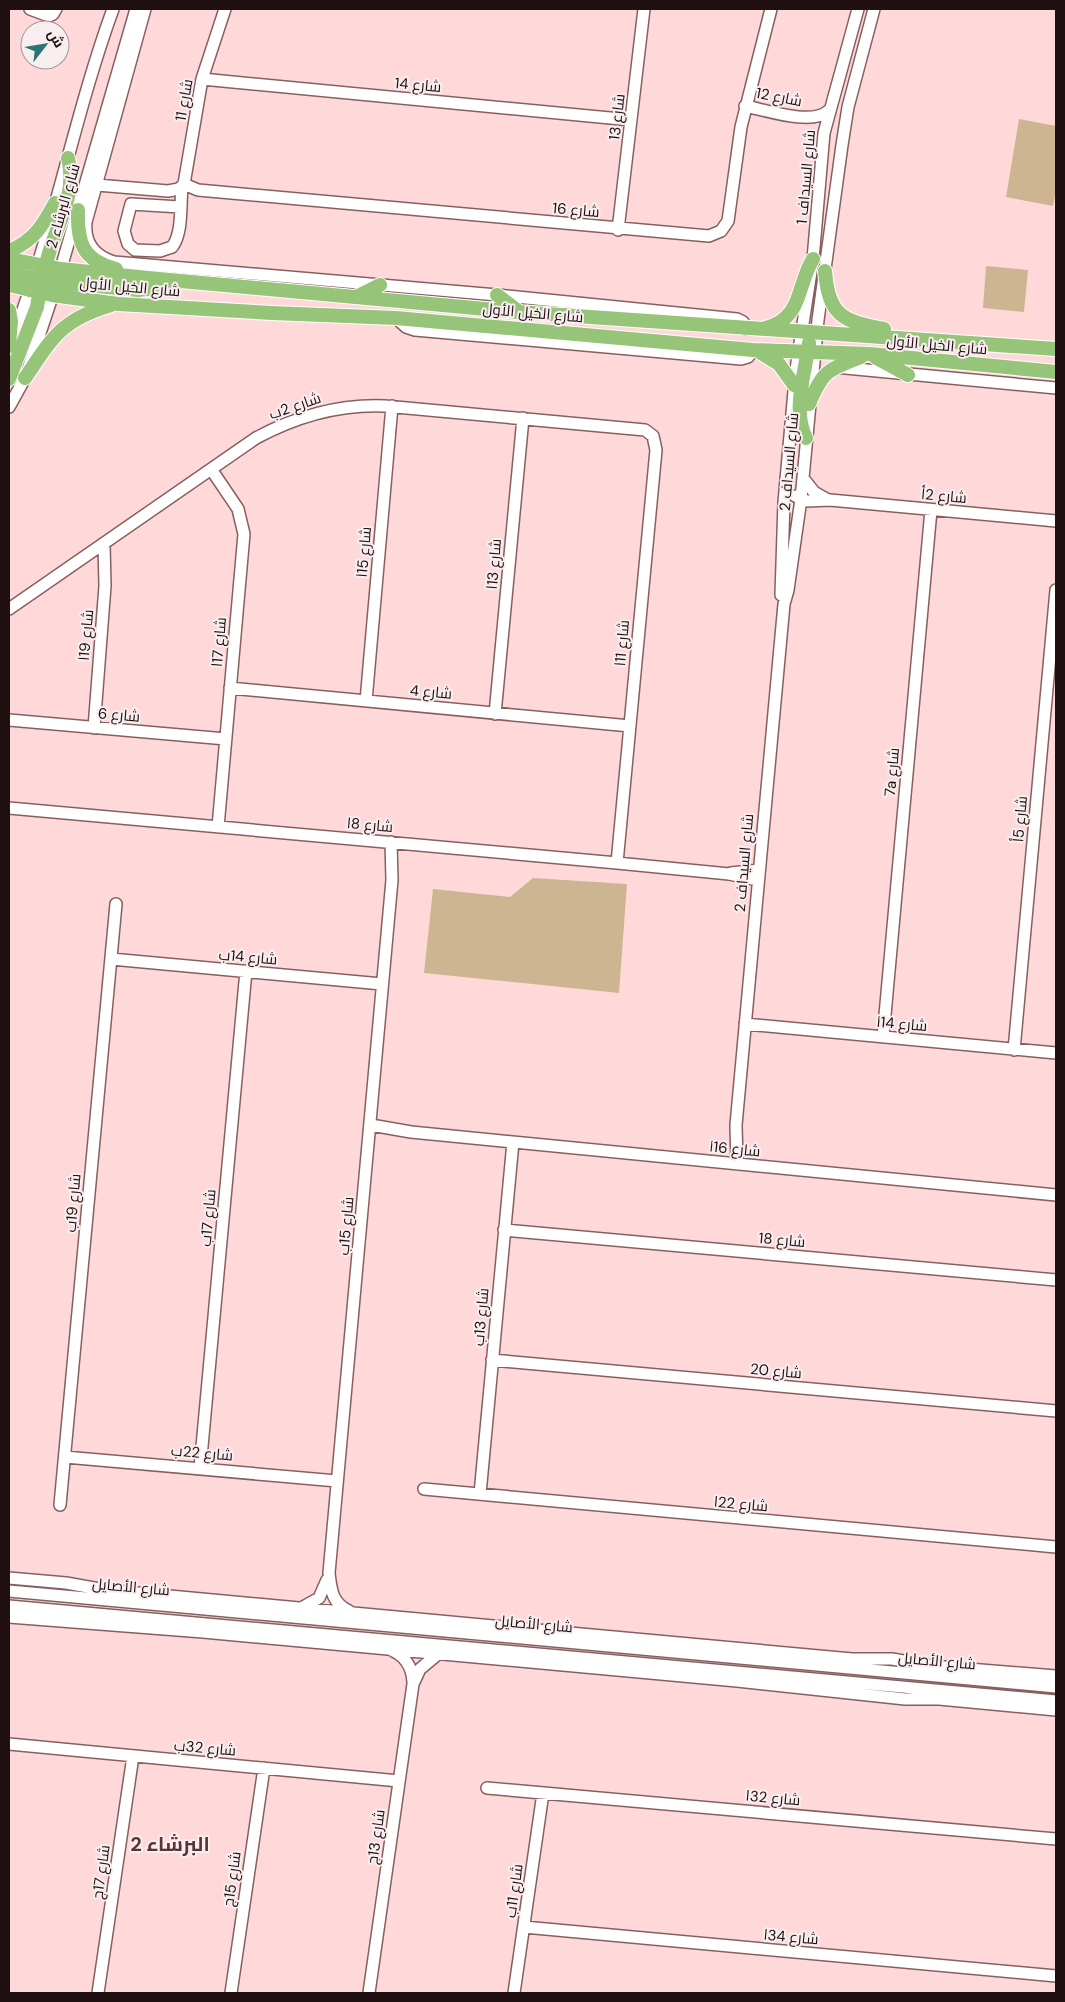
<svg xmlns="http://www.w3.org/2000/svg" width="1065" height="2002" font-family="'DM Sans',Cairo,sans-serif">
<style>
.green{fill:#ceb591}
.lines{fill:none;stroke-linecap:round;stroke-linejoin:round}
.minor-casing{stroke:#875f60;stroke-width:14}
.major-casing{stroke:#fff;stroke-width:16}
.minor{stroke:#fff;stroke-width:11}
.major{stroke:#96c479;stroke-width:14}
.labels{text-anchor:middle;stroke-width:4;stroke-linejoin:round;paint-order:stroke}
.street-label{font-size:15px;fill:#1f0f10;stroke:#f8eeef}
.district-label{font-size:20px;font-weight:bold;fill:#583436;stroke:#f8eeef}
</style>
<rect width="100%" height="100%" fill="#ffd9da"/>
<!-- green -->
<path class="green" d="M1019 119 1056 126V189L1053 206 1006 197Z
M986 266 1028 270 1024 312 983 308Z
M533 878 627 884 619 993 424 973 433 889 510 897Z"/>
<g class="lines">
<!-- minor casing -->
<g class="minor-casing">
<path id="minor" d="M30 9 49 16 53 14 56 9
M145 9 86 222C84 242 94 256 114 262L497 295 737 319 743 322 746 329
M225 9 202 79 184 184 198 190 709 236 721 231 728 221 741 127 771 9
M202 79 631 120
M745 106C766 110 812 126 828 111
M97 185 168 191 179 189 184 184
M180 207 131 204 124 231 128 244 135 250 160 251 172 247C183 233 180 205 182 188
M618 230 644 9
M396 318 406 327 415 330 741 359 748 357 753 350
M13 337C54 230 74 116 113 9
M835 367 1056 388
M9 407 25 378 57 282 136 9
M211 469 238 509 244 534 218 827
M803 478 814 492 828 500
M795 496 807 501 830 500 1056 521
M781 595 784 502 796 369 813 259 824 133 858 9
M9 609 256 438C297 416 339 404 385 406L645 430 653 436 656 450 617 863
M230 688 630 726
M366 701 392 406
M495 714 523 418
M9 720 226 739
M94 728 105 586 104 544
M9 808 617 863 729 874 758 880
M731 873 759 870
M111 959 382 984
M745 1024 1056 1053
M883 1037 931 510
M1014 1050 1056 590
M371 1125 411 1132 1056 1195
M737 1164 736 1125 784 604 788 590 801 499 818 320 842 145 848 107 874 9
M504 1230 1056 1280
M492 1360 1056 1411
M65 1457 337 1481
M200 1468 246 971
M424 1489 1056 1547
M480 1494 513 1142
M60 1505 116 904
M9 1578 66 1583 105 1590 852 1659H892L932 1666 1056 1676
M9 1591 1056 1687
M9 1606 1056 1701
M303 1607 319 1598 327 1580
M349 1611C332 1603 331 1590 329 1573L392 880 391 842
M9 1617 203 1632 737 1681 905 1699H939L1056 1710
M391 1650C406 1656 412 1667 413 1682
M9 1744 399 1781
M487 1788 1056 1839
M524 1927 1056 1976
M98 1993 133 1756
M231 1993 264 1768
M369 1993 413 1684 420 1669 438 1654
M514 1993 543 1793"/>
</g>
<!-- major casing -->
<g class="major-casing">
<path id="major" d="M78 210C77 242 82 260 116 269
M9 251C34 241 43 225 55 203
M9 259 61 269 148 278 518 312 1056 349
M825 271C829 316 842 321 884 329
M9 273 34 278 51 274
M44 275C49 234 79 200 68 158
M9 285 52 295 118 304 272 313 396 318 753 350 870 354 1056 372
M30 290 57 282 138 290 175 286
M497 295 518 311
M356 297 380 285
M9 310 11 321 9 346
M766 328C804 317 796 286 813 259
M758 351 779 364 794 385
M875 357 908 375
M25 378C53 337 61 320 111 305
M9 379 37 307 41 283
M809 404C823 370 828 370 861 357
M806 438C792 411 805 373 809 343"/>
</g>
<!-- minor -->
<use href="#minor" class="minor"/>
<!-- major -->
<use href="#major" class="major"/>
</g>
<g class="labels">
<!-- street labels -->
<g class="street-label">
<text transform="translate(418 85) rotate(5)" y="5">شارع 14</text>
<text transform="translate(779 97) rotate(11)" y="5">شارع 12</text>
<text transform="translate(184 100) rotate(-80)" y="5">شارع 11</text>
<text transform="translate(617 117) rotate(-83)" y="5">شارع 13</text>
<text transform="translate(806 177) rotate(-85)" y="5">شارع السيداف 1</text>
<text transform="translate(63 206) rotate(-74)" y="5">شارع البرشاء 2</text>
<text transform="translate(576 210) rotate(5)" y="5">شارع 16</text>
<text transform="translate(130 287) rotate(5)" y="5">شارع الخيل الأول</text>
<text transform="translate(533 313) rotate(5)" y="5">شارع الخيل الأول</text>
<text transform="translate(937 345) rotate(5)" y="5">شارع الخيل الأول</text>
<text transform="translate(295 406) rotate(-19)" y="5">شارع 2ب</text>
<text transform="translate(789 462) rotate(-85)" y="5">شارع السيداف 2</text>
<text transform="translate(944 496) rotate(5)" y="5">شارع 2أ</text>
<text transform="translate(364 552) rotate(-85)" y="5">شارع 15ا</text>
<text transform="translate(494 564) rotate(-85)" y="5">شارع 13ا</text>
<text transform="translate(86 635) rotate(-85)" y="5">شارع 19ا</text>
<text transform="translate(219 642) rotate(-85)" y="5">شارع 17ا</text>
<text transform="translate(622 643) rotate(-85)" y="5">شارع 11ا</text>
<text transform="translate(431 692) rotate(5)" y="5">شارع 4</text>
<text transform="translate(119 715) rotate(5)" y="5">شارع 6</text>
<text transform="translate(892 772) rotate(-85)" y="5">7a شارع</text>
<text transform="translate(1020 819) rotate(-85)" y="5">شارع 5أ</text>
<text transform="translate(370 825) rotate(5)" y="5">شارع 8ا</text>
<text transform="translate(744 863) rotate(-85)" y="5">شارع السيداف 2</text>
<text transform="translate(248 957) rotate(5)" y="5">شارع 14ب</text>
<text transform="translate(902 1024) rotate(5)" y="5">شارع 14ا</text>
<text transform="translate(735 1149) rotate(6)" y="5">شارع 16ا</text>
<text transform="translate(73 1203) rotate(-85)" y="5">شارع 19ب</text>
<text transform="translate(208 1218) rotate(-85)" y="5">شارع 17ب</text>
<text transform="translate(346 1226) rotate(-85)" y="5">شارع 15ب</text>
<text transform="translate(782 1240) rotate(5)" y="5">شارع 18</text>
<text transform="translate(481 1317) rotate(-85)" y="5">شارع 13ب</text>
<text transform="translate(776 1371) rotate(5)" y="5">شارع 20</text>
<text transform="translate(202 1453) rotate(5)" y="5">شارع 22ب</text>
<text transform="translate(741 1504) rotate(5)" y="5">شارع 22ا</text>
<text transform="translate(131 1587) rotate(5)" y="5">شارع الأصايل</text>
<text transform="translate(534 1624) rotate(5)" y="5">شارع الأصايل</text>
<text transform="translate(937 1661) rotate(5)" y="5">شارع الأصايل</text>
<text transform="translate(205 1748) rotate(5)" y="5">شارع 32ب</text>
<text transform="translate(773 1798) rotate(5)" y="5">شارع 32ا</text>
<text transform="translate(376 1837) rotate(-82)" y="5">شارع 13ج</text>
<text transform="translate(101 1872) rotate(-82)" y="5">شارع 17ج</text>
<text transform="translate(232 1879) rotate(-82)" y="5">شارع 15ج</text>
<text transform="translate(514 1891) rotate(-82)" y="5">شارع 11ب</text>
<text transform="translate(791 1937) rotate(5)" y="5">شارع 34ا</text>
</g>
<!-- district labels -->
<g class="district-label">
<text x="170" y="1851">البرشاء 2</text>
</g>
</g>
<!-- border -->
<rect width="1065" height="2002" fill="none" stroke="#1f0f10" stroke-width="20"/>
<!-- north arrow -->
<g transform="translate(45 45) rotate(59)"><circle r="24" fill="#f8eeef" stroke="#a19596"/>
<path d="M0-4L9 19L0 12L-9 19Z" fill="#2a7576"/>
<text y="-8" font-size="14" font-weight="bold" text-anchor="middle" fill="#1f0f10">ش</text>
</g>
</svg>
